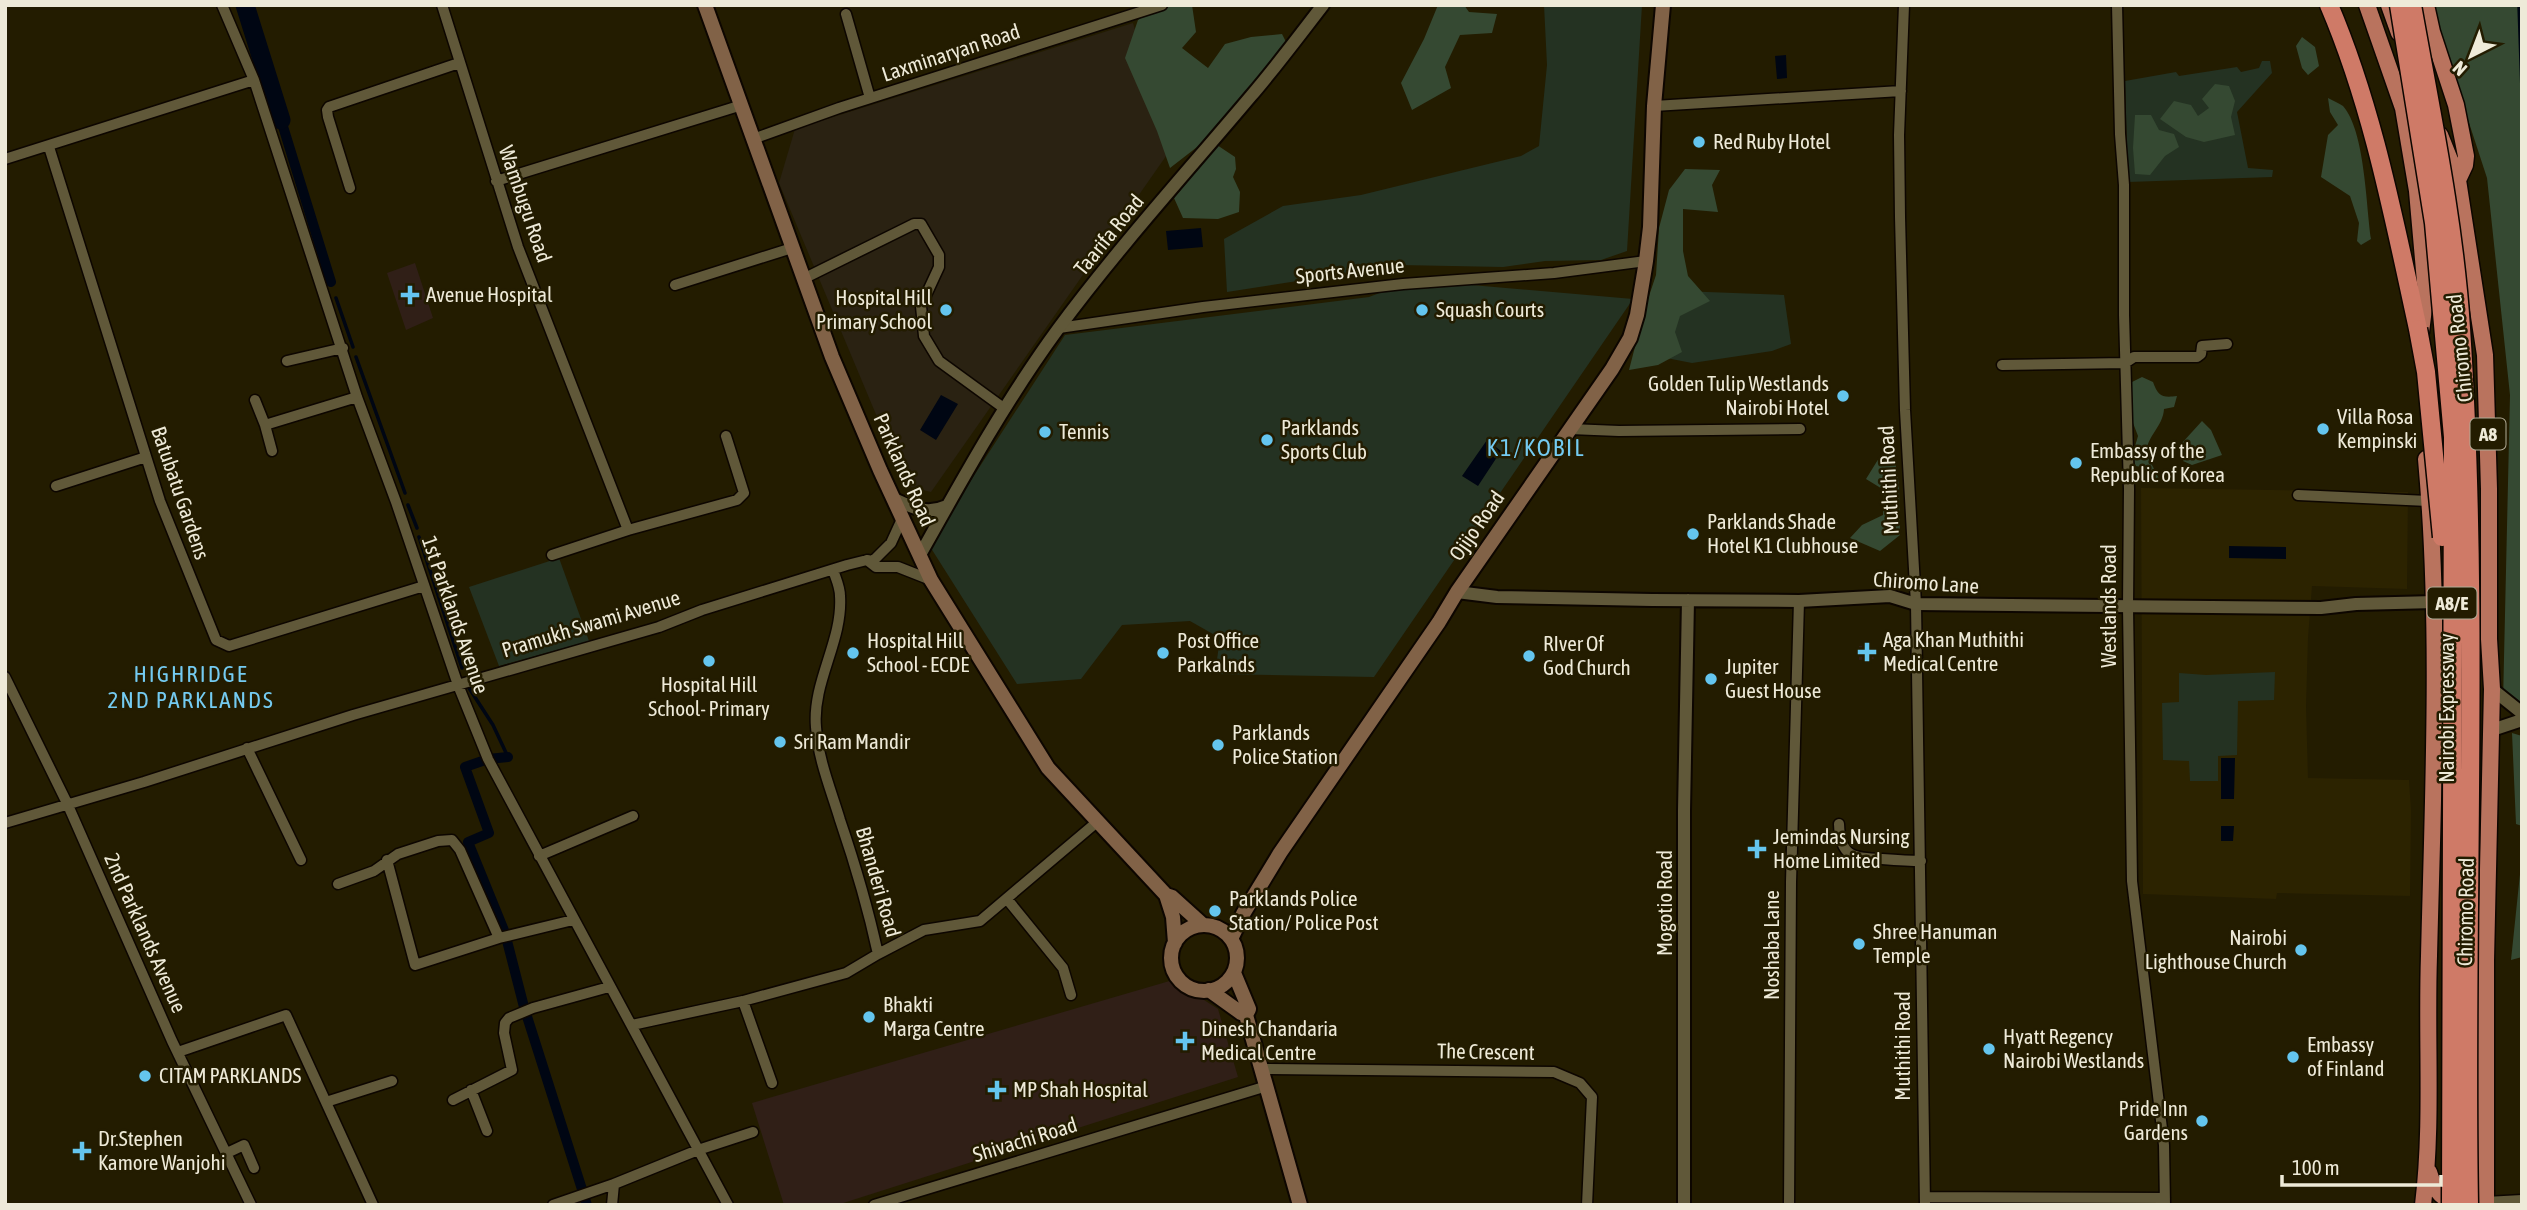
<svg xmlns="http://www.w3.org/2000/svg" width="2527" height="1210" font-family="'Asap Condensed',sans-serif">
<style>
.built{fill:#2c2300}
.education{fill:#2a2212}
.medical{fill:#301f17}
.green{fill:#243222}
.forest{fill:#354932}
.water{fill:#000613}
.lines{fill:none;stroke-linecap:round;stroke-linejoin:round}
.stream{stroke:#000613;stroke-width:3.5}
.canal{stroke:#000613;stroke-width:10}
.river{stroke:#000613;stroke-width:19}
.minor-casing{stroke:#0d0600;stroke-width:13}
.tertiary-casing{stroke:#0d0600;stroke-width:16}
.secondary-casing{stroke:#0d0600;stroke-width:18}
.trunk-casing{stroke:#0d0600;stroke-width:19}
.motorway-casing{stroke:#0d0600;stroke-width:21}
.minor{stroke:#605839;stroke-width:10}
.tertiary{stroke:#605839;stroke-width:12}
.secondary{stroke:#816247;stroke-width:14}
.trunk{stroke:#b9735e;stroke-width:16}
.motorway{stroke:#cf7a67;stroke-width:18}
.motorway-bridge-casing{stroke:#0d0600;stroke-width:21;stroke-linecap:butt}
.motorway-bridge{stroke:#cf7a67;stroke-width:18}
.poi-dot{fill:#64c5ee;stroke:#231c00;stroke-width:2.5}
.labels{text-anchor:middle;stroke-width:5;stroke-linejoin:round;paint-order:stroke}
.shield{fill:#231c00;stroke:#b1ac97;stroke-width:2}
.shield-label{font-size:19px;font-weight:bold;fill:#eeead8}
.street-label{font-size:21px;fill:#eeead8;stroke:#231c00}
.poi-label{font-size:21px;fill:#eeead8;stroke:#231c00;text-anchor:start}
.neighbourhood-label{font-size:23px;letter-spacing:2px;fill:#74cbf1;stroke:#231c00}
.quarter-label{font-size:24px;letter-spacing:2px;fill:#74cbf1;stroke:#231c00}
</style>
<rect width="100%" height="100%" fill="#231c00"/>
<!-- built -->
<path class="built" d="M2141 488 2408 492 2407 589 2312 586 2308 638 2306 706 2308 778 2409 780 2411 810 2410 896 2277 893 2276 899 2143 894Z"/>
<!-- education -->
<path class="education" d="M1133 23 1171 149 931 492 906 486 779 183 795 129Z"/>
<!-- medical -->
<path class="medical" d="M415 263 433 318 406 330 387 273Z
M1870 645 1874 659 1859 660V646Z
M1173 980 1218 1009 1238 1077 837 1205H784L752 1103Z"/>
<!-- green -->
<path class="green" d="M1544 5H1642L1627 251 1601 260 1545 261 1503 267 1400 265 1227 292 1224 239 1283 206 1361 195 1521 156 1539 146 1547 65Z
M2262 61H2270L2272 73 2237 112 2248 168 2273 170 2272 177 2128 182 2125 81 2176 72 2179 76 2237 67 2241 72 2259 68Z
M1414 280 1633 299 1374 677 1215 674 1220 638 1190 621 1122 625 1081 679 1017 684 929 545 1065 335 1369 297Z
M1654 290 1784 295 1791 344 1772 351 1692 363 1641 353Z
M559 558 589 641 499 666 469 587Z
M2275 672 2274 700 2238 701 2237 755 2218 756V781H2190L2189 761 2163 760 2162 703 2179 702V673L2206 675Z"/>
<!-- forest -->
<path class="forest" d="M1159 5H1192L1196 32 1182 48 1208 68 1225 44 1251 37 1282 34 1293 56 1262 87 1241 113 1170 168 1157 131 1125 58 1138 20Z
M1438 5H1464L1469 12 1497 14 1492 33 1460 35 1445 67 1451 88 1412 110 1401 83 1424 39Z
M2433 5H2522V709L2503 702 2510 395 2487 178 2441 37Z
M2302 37 2315 47 2319 66 2308 75 2302 68 2296 46Z
M2215 84 2229 86 2235 101 2231 117 2235 135 2204 142 2186 137 2160 119 2174 101 2191 105 2198 116 2209 108 2202 99Z
M2328 98C2333 101 2339 103 2343 106 2365 131 2366 205 2371 239L2361 245 2357 241 2359 223 2350 196 2321 177 2328 135 2338 125 2330 112Z
M2135 115H2151L2159 130 2174 134 2179 147 2165 156 2150 175 2135 174 2133 148Z
M1217 145 1235 157 1236 169 1233 177 1240 192 1239 212 1218 219 1183 218 1174 198Z
M1685 169 1720 170 1712 185 1718 212 1683 209V251L1688 276 1710 301 1680 316 1675 332 1682 352 1658 365 1629 370 1645 308 1656 275 1659 228 1669 190Z
M2142 377 2153 382C2158 396 2162 398 2177 396L2174 407 2164 409C2163 427 2146 437 2147 452 2148 460 2156 471 2159 479L2151 481 2144 467 2135 466 2133 453 2138 436 2133 423V402L2130 383Z
M2202 421 2211 430 2222 455 2192 465 2183 461 2182 443Z
M1894 455 1899 484 1900 535 1880 551 1850 538 1862 525 1883 515 1884 490 1866 479 1879 458Z
M2512 733 2522 736V826L2516 824Z
M2522 855V957L2511 960Z"/>
<!-- water -->
<path class="water" d="M1786 55 1787 78 1777 79 1775 56Z
M1201 228 1203 247 1168 250 1166 231Z
M941 395 958 404 936 440 920 430Z
M1487 440 1501 451 1478 486 1462 476Z
M2229 546 2286 547V559L2229 558Z
M2221 758H2235L2234 799H2221Z
M2221 826H2234L2233 841H2221Z"/>
<g class="lines">
<!-- stream -->
<path class="stream" d="M2519 5 2522 91
M336 298 353 347
M356 357 405 493
M408 505 417 528
M419 537 462 668
M469 688 493 725 508 757"/>
<!-- canal -->
<path class="canal" d="M281 120 331 282
M508 757 488 759 465 767 489 833 468 842 505 933 524 1007 587 1205"/>
<!-- river -->
<path class="river" d="M245 5 281 120"/>
<!-- minor casing -->
<g class="minor-casing">
<path id="minor" d="M222 5 254 80 357 397 396 502 458 685 488 759 728 1205
M442 5 518 247 628 530
M1904 5 1899 135 1900 217 1905 410 1916 604 1925 1205
M2117 5 2120 134 2124 185V315L2129 489 2128 607 2132 881 2164 1145 2165 1205
M846 14 870 98
M1654 106 1901 91
M753 139 839 108 1162 5
M49 147 160 501 216 640 229 646 424 586
M5 159 254 80
M496 181 742 105
M350 188 328 117 327 110 329 107 459 63
M803 279 914 224H921L939 255V267L921 306 924 336 939 361 1005 409
M675 285 792 248
M1059 328 1203 307 1403 284 1554 273 1646 261
M287 361 343 348
M2002 365 2125 363 2134 357H2197L2201 354 2202 346 2227 344
M255 400 265 425 357 397
M265 425 272 451
M1570 429 1619 431 1800 429
M56 486 146 457
M2298 495 2428 501
M552 555 628 530 737 500 744 493 726 436
M867 560 876 567H898L931 580
M5 677 67 803 172 1041 251 1205
M247 748 301 860
M5 823 144 782 353 715 659 627 702 610 847 565 867 560 873 561 891 543 902 519
M1839 824C1840 857 1853 858 1882 859 1895 860 1908 861 1921 861
M539 856 633 816
M387 860 415 965 499 938 573 920
M338 884 374 871 398 854 438 841 452 840 460 850 499 938
M1007 899 1063 968 1071 995
M878 954 924 930 980 921 1097 822
M743 1001 772 1083
M632 1025 743 1001 846 973 878 954C868 908 855 864 840 820 831 790 818 759 816 727 812 682 843 641 840 596 840 587 836 579 833 570
M178 1052 286 1015 373 1205
M1262 1069 1554 1072 1580 1083 1592 1097 1587 1205
M471 1090 487 1131
M453 1100 512 1070 504 1033 505 1023 509 1018 533 1008 609 987
M326 1102 392 1081
M227 1153 244 1145 254 1168
M1925 1197 2165 1198
M2486 1202 2522 1200
M553 1205 614 1184
M612 1205 614 1184 698 1150 753 1132
M874 1205 1267 1086
M1789 1205 1791 882 1799 601"/>
</g>
<!-- tertiary casing -->
<g class="tertiary-casing">
<path id="tertiary" d="M894 499C913 508 927 515 947 506
M920 555C963 478 1006 400 1058 329 1118 248 1186 173 1251 96 1276 67 1299 36 1323 5
M1457 592 1497 597 1652 600 1799 601 1890 596 1916 604 2321 608 2356 604 2435 602
M2492 689 2522 713
M2492 730 2522 720
M1684 1205V811L1688 600"/>
</g>
<!-- secondary casing -->
<g class="secondary-casing">
<path id="secondary" d="M705 5 832 357 880 470 931 580 1048 768 1166 895 1172 897 1203 925
M1166 895 1173 917 1175 943
M1171 958a33 33 0 1 1 66 0a33 33 0 1 1-66 0Z
M1231 939 1243 914 1280 853 1439 622 1457 592 1612 369 1630 338 1637 315 1646 261 1650 227 1654 106 1663 5
M1234 973 1249 1009 1246 1015 1300 1205
M1209 990 1241 1013 1246 1015"/>
</g>
<!-- trunk casing -->
<g class="trunk-casing">
<path id="trunk" d="M2367 5 2403 108 2417 191 2426 293 2421 332
M2389 5 2399 33
M2426 5 2432 32 2456 105 2466 156 2465 165 2458 180
M2440 135 2458 180 2485 355 2489 489V639L2492 689 2486 960V1205
M2429 1172C2434 1189 2442 1205 2463 1199
M2423 1205C2433 1123 2426 1039 2429 956 2433 791 2441 624 2426 459"/>
</g>
<!-- motorway casing -->
<g class="motorway-casing">
<path id="motorway" d="M2329 5C2373 108 2394 220 2418 329"/>
</g>
<!-- minor -->
<use href="#minor" class="minor"/>
<!-- tertiary -->
<use href="#tertiary" class="tertiary"/>
<!-- secondary -->
<use href="#secondary" class="secondary"/>
<!-- trunk -->
<use href="#trunk" class="trunk"/>
<!-- motorway -->
<use href="#motorway" class="motorway"/>
<!-- motorway-bridge casing -->
<g class="motorway-bridge-casing">
<path id="motorway-bridge" d="M2399 5 2434 223 2453 437 2451 1205
M2412 5C2431 112 2454 220 2461 328 2480 620 2464 913 2469 1205
M2418 329 2426 372 2442 537"/>
</g>
<!-- motorway-bridge -->
<use href="#motorway-bridge" class="motorway-bridge"/>
</g>
<!-- markers -->
<g class="poi-dot">
<circle cx="1699" cy="142" r="7"/>
<path d="M406.5 284.5h7v7h7v7h-7v7h-7v-7h-7v-7h7z"/>
<circle cx="946" cy="310" r="7"/>
<circle cx="1422" cy="310" r="7"/>
<circle cx="1843" cy="396" r="7"/>
<circle cx="2323" cy="429" r="7"/>
<circle cx="1045" cy="432" r="7"/>
<circle cx="1267" cy="440" r="7"/>
<circle cx="2076" cy="463" r="7"/>
<circle cx="1693" cy="534" r="7"/>
<path d="M1863.5 641.5h7v7h7v7h-7v7h-7v-7h-7v-7h7z"/>
<circle cx="853" cy="653" r="7"/>
<circle cx="1163" cy="653" r="7"/>
<circle cx="1529" cy="656" r="7"/>
<circle cx="709" cy="661" r="7"/>
<circle cx="1711" cy="679" r="7"/>
<circle cx="780" cy="742" r="7"/>
<circle cx="1218" cy="745" r="7"/>
<path d="M1753.5 838.5h7v7h7v7h-7v7h-7v-7h-7v-7h7z"/>
<circle cx="1215" cy="911" r="7"/>
<circle cx="1859" cy="944" r="7"/>
<circle cx="2301" cy="950" r="7"/>
<circle cx="869" cy="1017" r="7"/>
<path d="M1181.5 1030.5h7v7h7v7h-7v7h-7v-7h-7v-7h7z"/>
<circle cx="1989" cy="1049" r="7"/>
<circle cx="2293" cy="1057" r="7"/>
<circle cx="145" cy="1076" r="7"/>
<path d="M993.5 1079.5h7v7h7v7h-7v7h-7v-7h-7v-7h7z"/>
<circle cx="2202" cy="1121" r="7"/>
<path d="M78.5 1140.5h7v7h7v7h-7v7h-7v-7h-7v-7h7z"/>
</g>
<g class="labels">
<!-- shield labels -->
<g class="shield">
<rect x="2470.5" y="418.5" width="35" height="31" rx="5"/>
<rect x="2427.5" y="587.5" width="49" height="31" rx="5"/>
</g>
<g class="shield-label">
<text x="2488" y="441">A8</text>
<text x="2452" y="610">A8/E</text>
</g>
<!-- street labels -->
<g class="street-label">
<text transform="translate(951 53) rotate(-18)" y="7">Laxminaryan Road</text>
<text transform="translate(525 204) rotate(71)" y="7">Wambugu Road</text>
<text transform="translate(1109 235) rotate(-51)" y="7">Taarifa Road</text>
<text transform="translate(1350 271) rotate(-6)" y="7">Sports Avenue</text>
<text transform="translate(2460 348) rotate(-96)" y="7">Chiromo Road</text>
<text transform="translate(904 470) rotate(66)" y="7">Parklands Road</text>
<text transform="translate(1889 480) rotate(-93)" y="7">Muthithi Road</text>
<text transform="translate(180 493) rotate(71)" y="7">Batubatu Gardens</text>
<text transform="translate(1477 526) rotate(-55)" y="7">Ojijo Road</text>
<text transform="translate(1926 583) rotate(4)" y="7">Chiromo Lane</text>
<text transform="translate(2109 606) rotate(-90)" y="7">Westlands Road</text>
<text transform="translate(455 615) rotate(71)" y="7">1st Parklands Avenue</text>
<text transform="translate(591 624) rotate(-17)" y="7">Pramukh Swami Avenue</text>
<text transform="translate(2447 708) rotate(-90)" y="7">Nairobi Expressway</text>
<text transform="translate(878 882) rotate(74)" y="7">Bhanderi Road</text>
<text transform="translate(1665 903) rotate(-90)" y="7">Mogotio Road</text>
<text transform="translate(2466 912) rotate(-89)" y="7">Chiromo Road</text>
<text transform="translate(145 933) rotate(66)" y="7">2nd Parklands Avenue</text>
<text transform="translate(1772 945) rotate(-90)" y="7">Noshaba Lane</text>
<text transform="translate(1903 1046) rotate(-90)" y="7">Muthithi Road</text>
<text transform="translate(1486 1052) rotate(1)" y="7">The Crescent</text>
<text transform="translate(1025 1140) rotate(-17)" y="7">Shivachi Road</text>
</g>
<!-- poi labels -->
<g class="poi-label">
<text x="1713" y="149">Red Ruby Hotel</text>
<text x="426" y="302">Avenue Hospital</text>
<text x="932" y="305" text-anchor="end">Hospital Hill<tspan x="932" dy="24">Primary School</tspan></text>
<text x="1436" y="317">Squash Courts</text>
<text x="1829" y="391" text-anchor="end">Golden Tulip Westlands<tspan x="1829" dy="24">Nairobi Hotel</tspan></text>
<text x="2337" y="424">Villa Rosa<tspan x="2337" dy="24">Kempinski</tspan></text>
<text x="1281" y="435">Parklands<tspan x="1281" dy="24">Sports Club</tspan></text>
<text x="1059" y="439">Tennis</text>
<text x="2090" y="458">Embassy of the<tspan x="2090" dy="24">Republic of Korea</tspan></text>
<text x="1707" y="529">Parklands Shade<tspan x="1707" dy="24">Hotel K1 Clubhouse</tspan></text>
<text x="1883" y="647">Aga Khan Muthithi<tspan x="1883" dy="24">Medical Centre</tspan></text>
<text x="867" y="648">Hospital Hill<tspan x="867" dy="24">School - ECDE</tspan></text>
<text x="1177" y="648">Post Office<tspan x="1177" dy="24">Parkalnds</tspan></text>
<text x="1543" y="651">RIver Of<tspan x="1543" dy="24">God Church</tspan></text>
<text x="1725" y="674">Jupiter<tspan x="1725" dy="24">Guest House</tspan></text>
<text x="709" y="692" text-anchor="middle">Hospital Hill<tspan x="709" dy="24">School- Primary</tspan></text>
<text x="1232" y="740">Parklands<tspan x="1232" dy="24">Police Station</tspan></text>
<text x="794" y="749">Sri Ram Mandir</text>
<text x="1773" y="844">Jemindas Nursing<tspan x="1773" dy="24">Home Limited</tspan></text>
<text x="1229" y="906">Parklands Police<tspan x="1229" dy="24">Station/ Police Post</tspan></text>
<text x="1873" y="939">Shree Hanuman<tspan x="1873" dy="24">Temple</tspan></text>
<text x="2287" y="945" text-anchor="end">Nairobi<tspan x="2287" dy="24">Lighthouse Church</tspan></text>
<text x="883" y="1012">Bhakti<tspan x="883" dy="24">Marga Centre</tspan></text>
<text x="1201" y="1036">Dinesh Chandaria<tspan x="1201" dy="24">Medical Centre</tspan></text>
<text x="2003" y="1044">Hyatt Regency<tspan x="2003" dy="24">Nairobi Westlands</tspan></text>
<text x="2307" y="1052">Embassy<tspan x="2307" dy="24">of Finland</tspan></text>
<text x="159" y="1083">CITAM PARKLANDS</text>
<text x="1013" y="1097">MP Shah Hospital</text>
<text x="2188" y="1116" text-anchor="end">Pride Inn<tspan x="2188" dy="24">Gardens</tspan></text>
<text x="98" y="1146">Dr.Stephen<tspan x="98" dy="24">Kamore Wanjohi</tspan></text>
</g>
<!-- neighbourhood labels -->
<g class="neighbourhood-label">
<text x="191" y="682">HIGHRIDGE<tspan x="191" dy="26">2ND PARKLANDS</tspan></text>
</g>
<!-- quarter labels -->
<g class="quarter-label">
<text x="1536" y="456">K1/KOBIL</text>
</g>
</g>
<!-- border -->
<rect width="2527" height="1210" fill="none" stroke="#eeead8" stroke-width="14"/>
<!-- north arrow -->
<g transform="translate(2471 56) rotate(222)" stroke="#231c00" stroke-width="5" paint-order="stroke">
<path d="M0-5L12 26L0 18L-12 26Z" fill="#eeead8"/>
<text y="-10" font-size="19" font-weight="bold" text-anchor="middle" fill="#eeead8">N</text>
</g>
<!-- scale -->
<path d="M2282 1175v10h159v-10" fill="none" stroke="#eeead8" stroke-width="3.5"/>
<text x="2292" y="1175" font-size="21" fill="#eeead8" stroke="#231c00" stroke-width="5" paint-order="stroke">100 m</text>
</svg>
